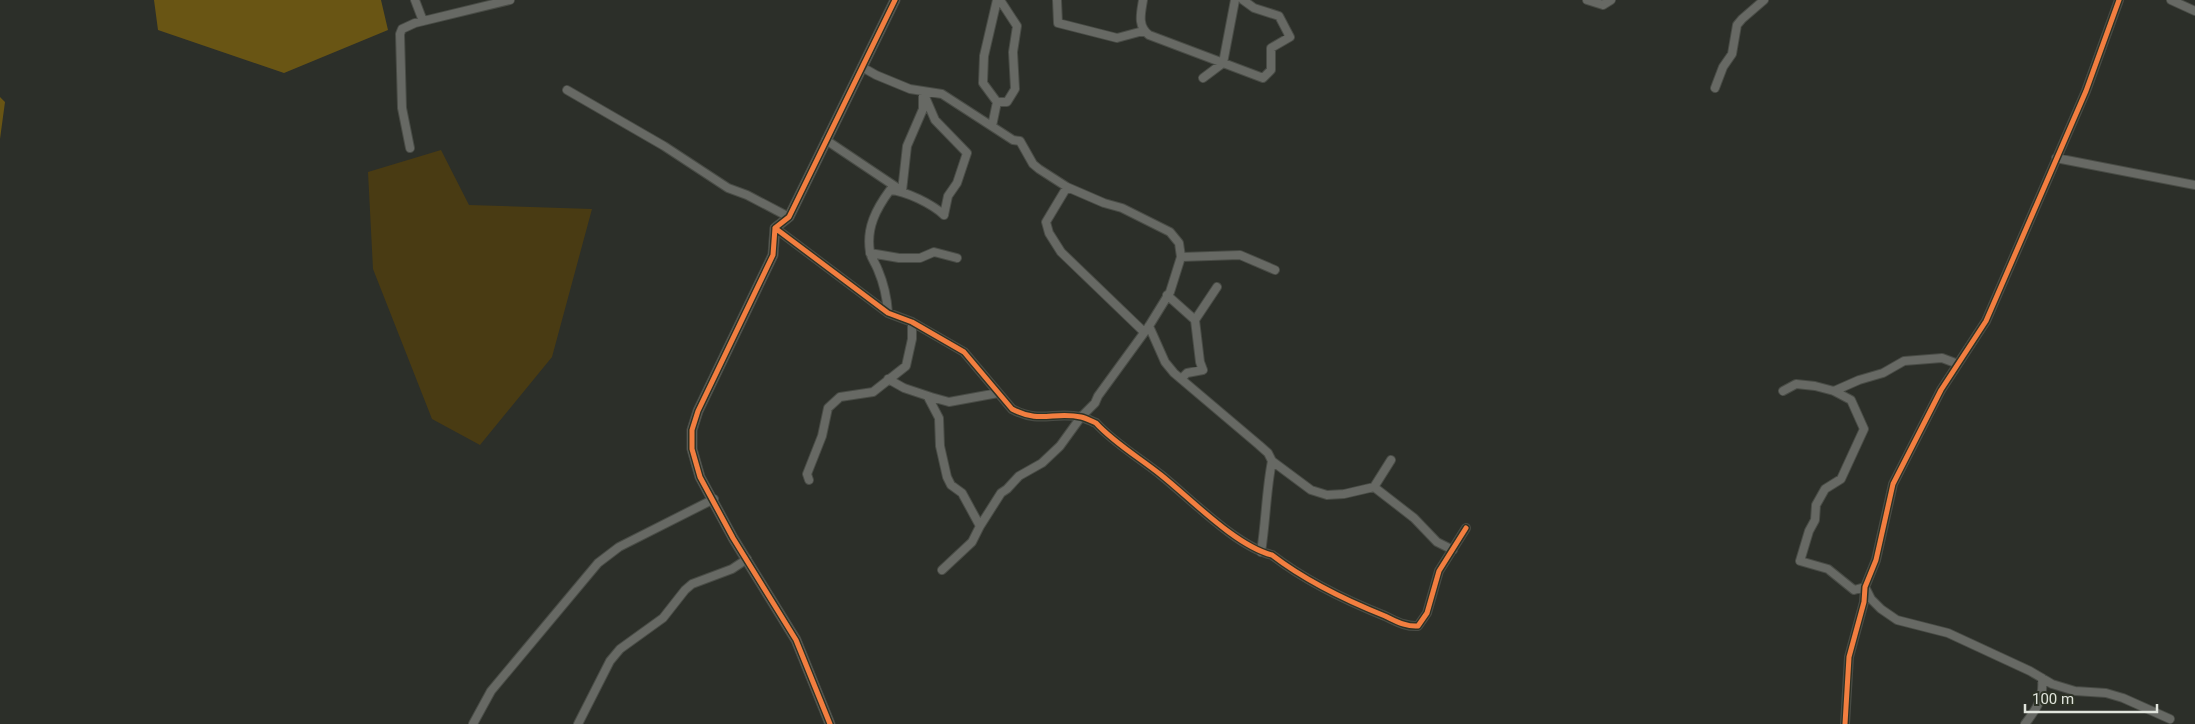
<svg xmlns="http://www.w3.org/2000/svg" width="2195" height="724" font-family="Roboto,sans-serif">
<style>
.green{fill:#493b13}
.forest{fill:#695514}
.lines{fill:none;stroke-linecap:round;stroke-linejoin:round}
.minor-casing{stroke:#494c46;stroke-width:10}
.tertiary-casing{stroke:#494c46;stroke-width:11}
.minor{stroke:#676964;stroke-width:8}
.tertiary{stroke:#676964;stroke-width:9}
.cycleway-casing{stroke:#2d3226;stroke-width:8}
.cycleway{stroke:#f27e40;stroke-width:5}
</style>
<rect width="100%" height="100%" fill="#2c2f29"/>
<!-- green -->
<path class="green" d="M441 150 469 205 592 209 552 357 480 445 432 419 373 269 368 172Z"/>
<!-- forest -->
<path class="forest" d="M154 0H381L388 30 284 73 158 30Z
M0 97 5 102 0 139Z"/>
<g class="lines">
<!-- minor casing -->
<g class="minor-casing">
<path id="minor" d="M415 0 423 21
M1057 0 1058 23 1117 38 1143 31
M1143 0C1141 13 1137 26 1149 35L1263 78 1271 70V48L1290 37 1279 16 1254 8 1243 0
M1587 0 1603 5 1611 0
M2171 0 2195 11
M862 67 876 75 910 89 942 94 1013 140 1020 141 1033 164 1039 169 1067 187 1104 203 1122 208 1170 232 1179 243 1181 257 1170 292 1149 326 1098 396 1095 403 1081 417 1060 446 1042 463 1019 476 1007 489 1001 493 980 526
M1203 78 1223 63 1235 0
M1715 88 1723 67 1732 54 1737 25 1742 19 1764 0
M567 90 664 146 728 188 747 195 789 217
M997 102H1007L1015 89 1013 52 1017 26 1000 0
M992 126 997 102 983 83 984 56 997 0
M826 140 902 191 907 146 923 109V92L935 120 967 153 957 183 948 196 944 215
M410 148 402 108 400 34 402 29 415 23 510 0
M2056 158 2195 185
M1067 187 1046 222 1049 233 1061 252 1143 331
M775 228 888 313 912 322 964 352 1012 409C1040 424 1054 411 1081 417 1086 418 1091 421 1096 423 1114 443 1140 458 1161 475 1191 499 1236 546 1272 555 1307 582 1345 600 1385 616 1396 621 1406 627 1418 626L1427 613 1439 571 1466 528
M870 253 899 258H920L934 252 957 258
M1181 257 1240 255 1275 270
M1167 295 1195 320 1200 362 1203 370 1187 373 1181 379
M888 313C887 298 884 284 878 270 876 264 871 258 870 252 866 228 876 209 890 190 906 191 932 204 944 215
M1195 320 1217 287
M1149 326 1165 362 1174 373 1259 445 1268 453 1272 461 1311 490 1327 495 1344 494 1374 487 1391 460
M888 379 904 388 931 397
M1783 391 1796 384 1815 386 1834 391 1851 400 1864 429 1841 479 1825 489 1816 505 1815 520 1809 531 1800 561 1828 569 1854 590 1865 587 1871 599 1881 609 1897 620 1948 633 2030 671 2052 684 2075 691 2106 693 2123 698 2170 719
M1834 391 1859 380 1883 373 1904 361 1942 358 1958 364
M809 480 807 474 822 436 828 408 840 397 873 392 906 366 912 339V322
M1374 487 1414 518 1437 542 1453 550
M1261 552C1266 521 1266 491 1272 461
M942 570 972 542 980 526 962 493 951 485 947 477 940 446 939 418 929 399 931 397 949 402 998 393
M473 724 491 691 598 563 619 547 714 499
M578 724 610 661 620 649 663 618 685 590 692 584 732 569 747 559
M1845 724 1849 657 1864 602 1865 587 1876 560 1893 484 1941 390 1986 321 2086 91 2119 0
M2025 724C2037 708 2044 699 2042 678"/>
</g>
<!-- tertiary casing -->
<g class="tertiary-casing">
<path id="tertiary" d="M830 724 796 640 733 538 700 477 692 449V430L698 411 773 255 775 228 789 217 895 0"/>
</g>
<!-- minor -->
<use href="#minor" class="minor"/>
<!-- tertiary -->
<use href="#tertiary" class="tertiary"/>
<!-- cycleway casing -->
<g class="cycleway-casing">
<path id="cycleway" d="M775 228 888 313 912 322 964 352 1012 409C1040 424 1054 411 1081 417 1086 418 1091 421 1096 423 1114 443 1140 458 1161 475 1191 499 1236 546 1272 555 1307 582 1345 600 1385 616 1396 621 1406 627 1418 626L1427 613 1439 571 1466 528
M830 724 796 640 733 538 700 477 692 449V430L698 411 773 255 775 228 789 217 895 0
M1845 724 1849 657 1864 602 1865 587 1876 560 1893 484 1941 390 1986 321 2086 91 2119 0"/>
</g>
<!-- cycleway -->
<use href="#cycleway" class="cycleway"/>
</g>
<!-- scale -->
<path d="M2025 704v8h132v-8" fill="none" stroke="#e0e4dc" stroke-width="2.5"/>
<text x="2032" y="704" font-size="15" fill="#e0e4dc" stroke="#2d3226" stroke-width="4" paint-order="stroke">100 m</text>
</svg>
